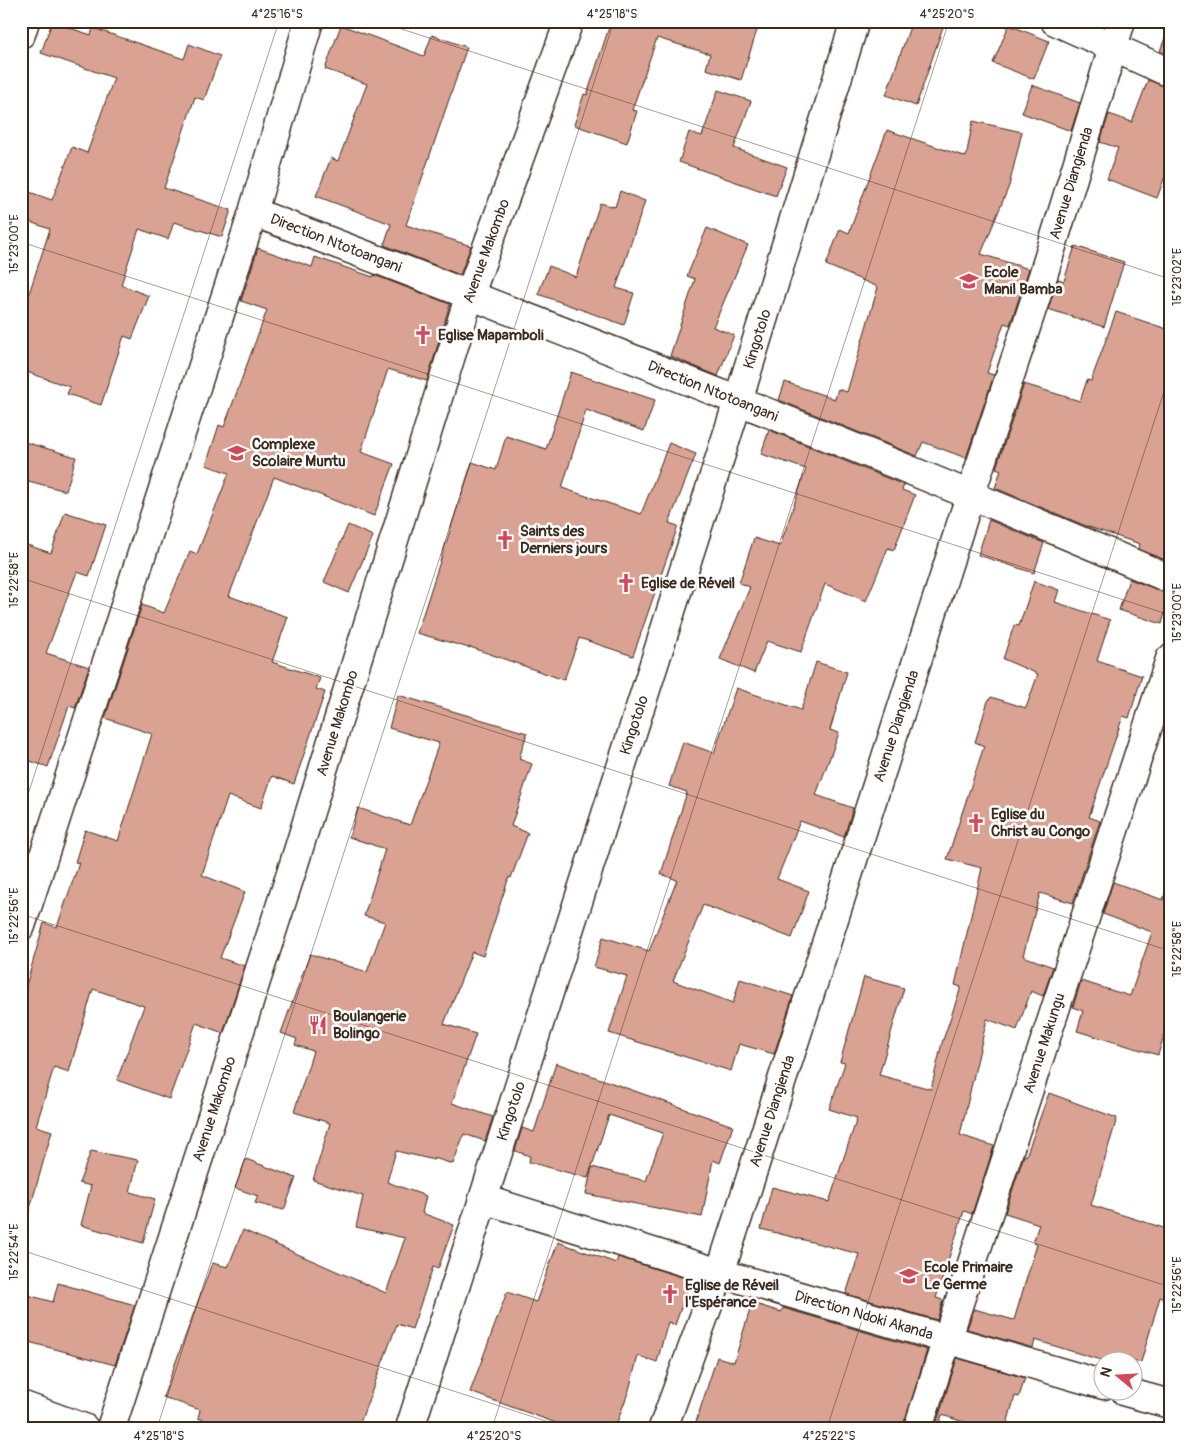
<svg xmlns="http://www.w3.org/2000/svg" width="1191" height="1449" font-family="Pangolin,sans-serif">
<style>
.building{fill:#daa292;stroke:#3b2a1e}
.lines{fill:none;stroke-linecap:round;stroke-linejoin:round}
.street-casing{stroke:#3b2a1e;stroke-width:31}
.secondary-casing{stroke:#3b2a1e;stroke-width:31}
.street{stroke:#fff;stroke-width:28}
.secondary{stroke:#fff;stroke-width:28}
.ticks{fill:none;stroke:#3b2a1e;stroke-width:1;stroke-opacity:0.45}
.labels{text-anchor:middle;stroke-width:5;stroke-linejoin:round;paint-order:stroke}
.street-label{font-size:15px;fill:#3b2a1e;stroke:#fff}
.poi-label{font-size:15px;font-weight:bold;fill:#3b2a1e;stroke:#fff;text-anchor:start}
.neatline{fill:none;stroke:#3b2a1e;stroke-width:2}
.ticks-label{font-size:12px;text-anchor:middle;fill:#3b2a1e}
</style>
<rect width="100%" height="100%" fill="#fff"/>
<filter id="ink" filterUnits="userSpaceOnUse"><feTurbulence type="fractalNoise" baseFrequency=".02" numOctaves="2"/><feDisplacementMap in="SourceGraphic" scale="10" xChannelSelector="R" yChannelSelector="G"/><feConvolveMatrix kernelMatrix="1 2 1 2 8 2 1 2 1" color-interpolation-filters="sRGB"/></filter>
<g filter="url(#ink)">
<!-- building -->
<path class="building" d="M611 21H760L741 80 706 69 710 54 657 38 632 110 637 111 627 143 574 125 584 94 587 95Z
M912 21H945L916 106 886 95Z
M52 22 91 35 93 28 184 59 189 44 220 56 204 100 195 97 164 188 231 210 222 237 174 222 168 239 139 229 121 285 149 296 132 339 124 336 101 405 67 394 70 387 21 370V318L50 229 21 219V189L52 200 72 147 87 153 114 78 41 53Z
M341 25 424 56 432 35 467 47 406 225 471 246 460 275 384 245 391 224 316 196 331 158 338 161 367 84 325 69Z
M1009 25 1049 41 1034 79 993 63Z
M1168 30 1170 31V56L1160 51Z
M1148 80 1170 88V163L1157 198 1107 179 1118 148 1100 142 1109 114 1132 122Z
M1032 85 1080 103 1071 131 1022 113Z
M718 90 751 101 734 148 787 167 776 196 679 162 689 132 702 136Z
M973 121 1022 132 1009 186 981 254 1029 269 1010 325 1004 323 987 373 994 375 966 458 923 442 917 456 779 400 785 382 835 399 838 389 847 392 878 287 826 265 840 229 849 233 887 130 966 157Z
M620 191 645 201 616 288 634 293 624 325 538 294 549 266 576 277 600 203 615 207Z
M707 228 748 245 713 327 734 335 718 376 670 356 695 279 687 276Z
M1075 246 1124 262 1104 327 1048 309 1058 279 1064 281Z
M258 248 312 267 315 257 373 277 374 275 450 304 427 381 388 369 361 452 394 464 374 516 274 477 229 596 288 617 272 662 320 678 316 689 325 692 294 784 272 776 261 808 228 796 202 875 245 892 220 958 245 966 223 1033 196 1023 169 1099 117 1080 144 1006 93 989 69 1072 54 1067 36 1126 52 1131 29 1212 21 1211V1003L44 923 57 927 79 863 75 862 85 830 118 841 152 734 105 718 142 605 164 613 190 551 197 554 229 473 206 465 219 425 224 427 267 310 241 301Z
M1116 312 1170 330V562L1139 549 1140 544 1086 526 995 488 1001 470 996 468 1024 384 1080 401 1087 380 1091 381Z
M571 372 655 400 644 431 586 410 562 488 641 514 669 443 696 454 669 523 678 526 633 656 579 638 564 680 470 647 469 648 417 633 472 462 496 470 506 436 546 449Z
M769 430 904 485 902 490 915 495 894 550 888 548 866 601 825 584 801 652 767 641 754 673 720 659 750 587 739 583 754 538 780 546 806 469 761 454Z
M21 441 76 457 66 491 21 479Z
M65 512 106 525 89 576 77 572 46 653 89 667 75 708 69 706 48 767 21 758V543L51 553Z
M989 520 1044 543 1034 573 978 555Z
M348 525 373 536 349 593 324 582Z
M1129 579 1170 594 1162 624 1119 610Z
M1034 581 1059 590 1055 602 1110 620 1097 661 1142 676 1129 718 1123 716 1089 817 1100 821 1073 903 1040 893 1023 956 1053 967 1043 996 1031 991 1017 1030 987 1019 960 1135 994 1146 972 1214 964 1211 936 1298 943 1300 937 1320 846 1294 859 1254 761 1229 772 1187 829 1202 857 1118 829 1109 845 1063 840 1062 864 977 904 988 879 1075 931 1089 942 1043 961 987 955 985 982 868 947 859 984 746 975 742 988 701 991 697 1026 708 1038 674 1003 659 1014 625 1019 626Z
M816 662 847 672 830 730 839 733 816 795 853 808 844 837 800 821 777 879 809 891 792 938 703 905 673 981 733 1003 740 979 793 996 774 1054 739 1044 731 1071 609 1033 627 976 594 967 603 937 649 951 677 880 661 874 687 792 669 786 683 742 714 753 736 688 801 710Z
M398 695 527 733 519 759 532 764 511 826 528 833 511 878 509 877 483 956 472 952 444 1024 476 1034 452 1103 493 1117 485 1141 464 1134 453 1164 434 1158V1160L396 1151 387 1182 426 1196 422 1213 454 1225 438 1269 433 1267 412 1329 397 1324 358 1428H227L198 1418 200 1410 163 1397 212 1263 228 1267 243 1230 386 1293 405 1238 356 1227 363 1196 313 1180 330 1123 294 1112 313 1051 295 1045 297 1039 281 1033 310 954 367 972 385 922 364 916 385 849 349 837 358 808 410 825 439 743 389 728Z
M1113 882 1163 900 1165 894 1170 895V1016L1158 1055 1077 1031 1083 1011 1073 1007 1081 981 1130 996 1152 932 1103 914Z
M556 1063 733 1126 720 1163 713 1160 702 1217 586 1194 592 1167 646 1181 663 1133 609 1115 588 1178 529 1162 530 1156 515 1151 522 1128 534 1132Z
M1049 1093 1117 1118 1091 1205 1170 1230V1300L1160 1297 1141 1362H1107L1035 1340 1033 1348 967 1329 974 1309 1014 1320 1037 1244 1033 1243 1039 1224 1005 1213 1024 1155 1026 1156Z
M91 1151 138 1160 130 1192 155 1199 143 1243 81 1225 91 1186 79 1183Z
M246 1159 296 1178 284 1210 255 1203 258 1196 235 1188Z
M558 1242 616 1263 618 1257 691 1280 675 1325 668 1322 657 1362 638 1356 629 1390 615 1428H570L470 1392 507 1292 536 1302Z
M58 1283 135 1305 115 1365 21 1340V1293L53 1302Z
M752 1303 781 1312 783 1308 927 1350 903 1428H694L717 1357 734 1362Z
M957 1358 1025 1378 1019 1397 1015 1396 1006 1428H982L942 1415 938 1428H935Z"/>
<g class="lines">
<!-- street casing -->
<g class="street-casing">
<path id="street" d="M1055 21 1170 73
M21 34 25 21
M253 212C561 329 867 449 1170 579
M21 926 253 212 309 21
M483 1199 720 1273 1104 1385
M1126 1392 1170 1404
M111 1428 293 867 470 294 569 21
M410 1428 738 401 855 21
M663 1428 720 1273 971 493 1042 279 1121 21
M918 1428 1170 659"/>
</g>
<!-- secondary casing -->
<g class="secondary-casing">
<path id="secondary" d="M21 1405 84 1428"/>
</g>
<!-- street -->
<use href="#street" class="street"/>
<!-- secondary -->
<use href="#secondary" class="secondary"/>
</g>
</g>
<!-- ticks -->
<path class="ticks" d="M377 21 1170 279M21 242 1170 615M21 578 1170 951M21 816 279 21M21 914 1170 1287M21 1250 567 1428M157 1428 614 21M492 1428 949 21M827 1428 1170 373M1162 1428 1170 1404"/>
<!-- icons -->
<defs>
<g id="school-bare" transform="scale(1.5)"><path d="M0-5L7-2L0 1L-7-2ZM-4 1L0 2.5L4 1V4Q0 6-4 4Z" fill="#d1495b" stroke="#fff" stroke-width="2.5" paint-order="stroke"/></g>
<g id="church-bare" transform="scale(1.5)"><path d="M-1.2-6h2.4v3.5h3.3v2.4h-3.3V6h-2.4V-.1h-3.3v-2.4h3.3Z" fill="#d1495b" stroke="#fff" stroke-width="2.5" paint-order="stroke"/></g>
<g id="restaurant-bare" transform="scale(1.5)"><path d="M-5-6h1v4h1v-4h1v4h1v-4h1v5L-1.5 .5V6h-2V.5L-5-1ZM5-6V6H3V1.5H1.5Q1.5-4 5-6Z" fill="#d1495b" stroke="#fff" stroke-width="2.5" paint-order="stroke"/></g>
</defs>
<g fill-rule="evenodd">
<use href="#school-bare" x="969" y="281"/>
<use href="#church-bare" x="423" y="335"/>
<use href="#school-bare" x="237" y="453"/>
<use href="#church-bare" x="505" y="540"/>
<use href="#church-bare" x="626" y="583"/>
<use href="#church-bare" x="976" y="823"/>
<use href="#restaurant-bare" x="318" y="1025"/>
<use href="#school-bare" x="909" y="1276"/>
<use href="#church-bare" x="670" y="1294"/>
</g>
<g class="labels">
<!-- street labels -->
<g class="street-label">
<text transform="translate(1071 183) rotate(-73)" y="5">Avenue Diangienda</text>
<text transform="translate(336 243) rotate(21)" y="5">Direction Ntotoangani</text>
<text transform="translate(486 251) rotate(-70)" y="5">Avenue Makombo</text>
<text transform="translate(757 339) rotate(-73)" y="5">Kingotolo</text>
<text transform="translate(713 391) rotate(22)" y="5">Direction Ntotoangani</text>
<text transform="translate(337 723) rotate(-73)" y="5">Avenue Makombo</text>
<text transform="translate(634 725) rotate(-72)" y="5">Kingotolo</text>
<text transform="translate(896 726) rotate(-72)" y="5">Avenue Diangienda</text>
<text transform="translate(1044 1043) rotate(-72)" y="5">Avenue Makungu</text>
<text transform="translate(214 1109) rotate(-72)" y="5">Avenue Makombo</text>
<text transform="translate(511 1111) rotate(-72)" y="5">Kingotolo</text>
<text transform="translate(772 1111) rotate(-72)" y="5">Avenue Diangienda</text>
<text transform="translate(864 1315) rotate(16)" y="5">Direction Ndoki Akanda</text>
</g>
<!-- poi labels -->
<g class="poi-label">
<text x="984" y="277">Ecole<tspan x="984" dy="17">Manil Bamba</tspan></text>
<text x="438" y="340">Eglise Mapamboli</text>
<text x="252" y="449">Complexe<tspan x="252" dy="17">Scolaire Muntu</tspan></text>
<text x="520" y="536">Saints des<tspan x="520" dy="17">Derniers jours</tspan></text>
<text x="641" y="588">Eglise de Réveil</text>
<text x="991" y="819">Eglise du<tspan x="991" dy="17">Christ au Congo</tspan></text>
<text x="333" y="1021">Boulangerie<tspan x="333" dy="17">Bolingo</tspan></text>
<text x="924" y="1272">Ecole Primaire<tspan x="924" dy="17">Le Germe</tspan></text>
<text x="685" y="1290">Eglise de Réveil<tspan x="685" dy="17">l'Espérance</tspan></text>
</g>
</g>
<!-- margin -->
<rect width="1191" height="1449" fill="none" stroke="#fff" stroke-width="55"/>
<!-- north arrow -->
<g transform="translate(1118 1376) rotate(288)"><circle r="24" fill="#ffffff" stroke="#b1aaa5"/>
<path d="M0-4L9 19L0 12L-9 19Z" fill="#d1495b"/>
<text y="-8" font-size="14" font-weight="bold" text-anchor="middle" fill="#3b2a1e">N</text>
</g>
<rect x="28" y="28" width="1136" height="1394" class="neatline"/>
<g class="ticks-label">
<text x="277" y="18">4°25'16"S</text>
<text x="612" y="18">4°25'18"S</text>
<text x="947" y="18">4°25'20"S</text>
<text transform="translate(14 244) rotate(-90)" y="4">15°23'00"E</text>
<text transform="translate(1177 277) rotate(-90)" y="4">15°23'02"E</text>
<text transform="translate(14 580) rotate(-90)" y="4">15°22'58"E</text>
<text transform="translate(1177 613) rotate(-90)" y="4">15°23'00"E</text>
<text transform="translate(14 916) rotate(-90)" y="4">15°22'56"E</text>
<text transform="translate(1177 949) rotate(-90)" y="4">15°22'58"E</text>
<text transform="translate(14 1252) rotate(-90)" y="4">15°22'54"E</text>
<text transform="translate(1177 1285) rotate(-90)" y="4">15°22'56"E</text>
<text x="159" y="1440">4°25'18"S</text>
<text x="494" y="1440">4°25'20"S</text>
<text x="829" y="1440">4°25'22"S</text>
</g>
</svg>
